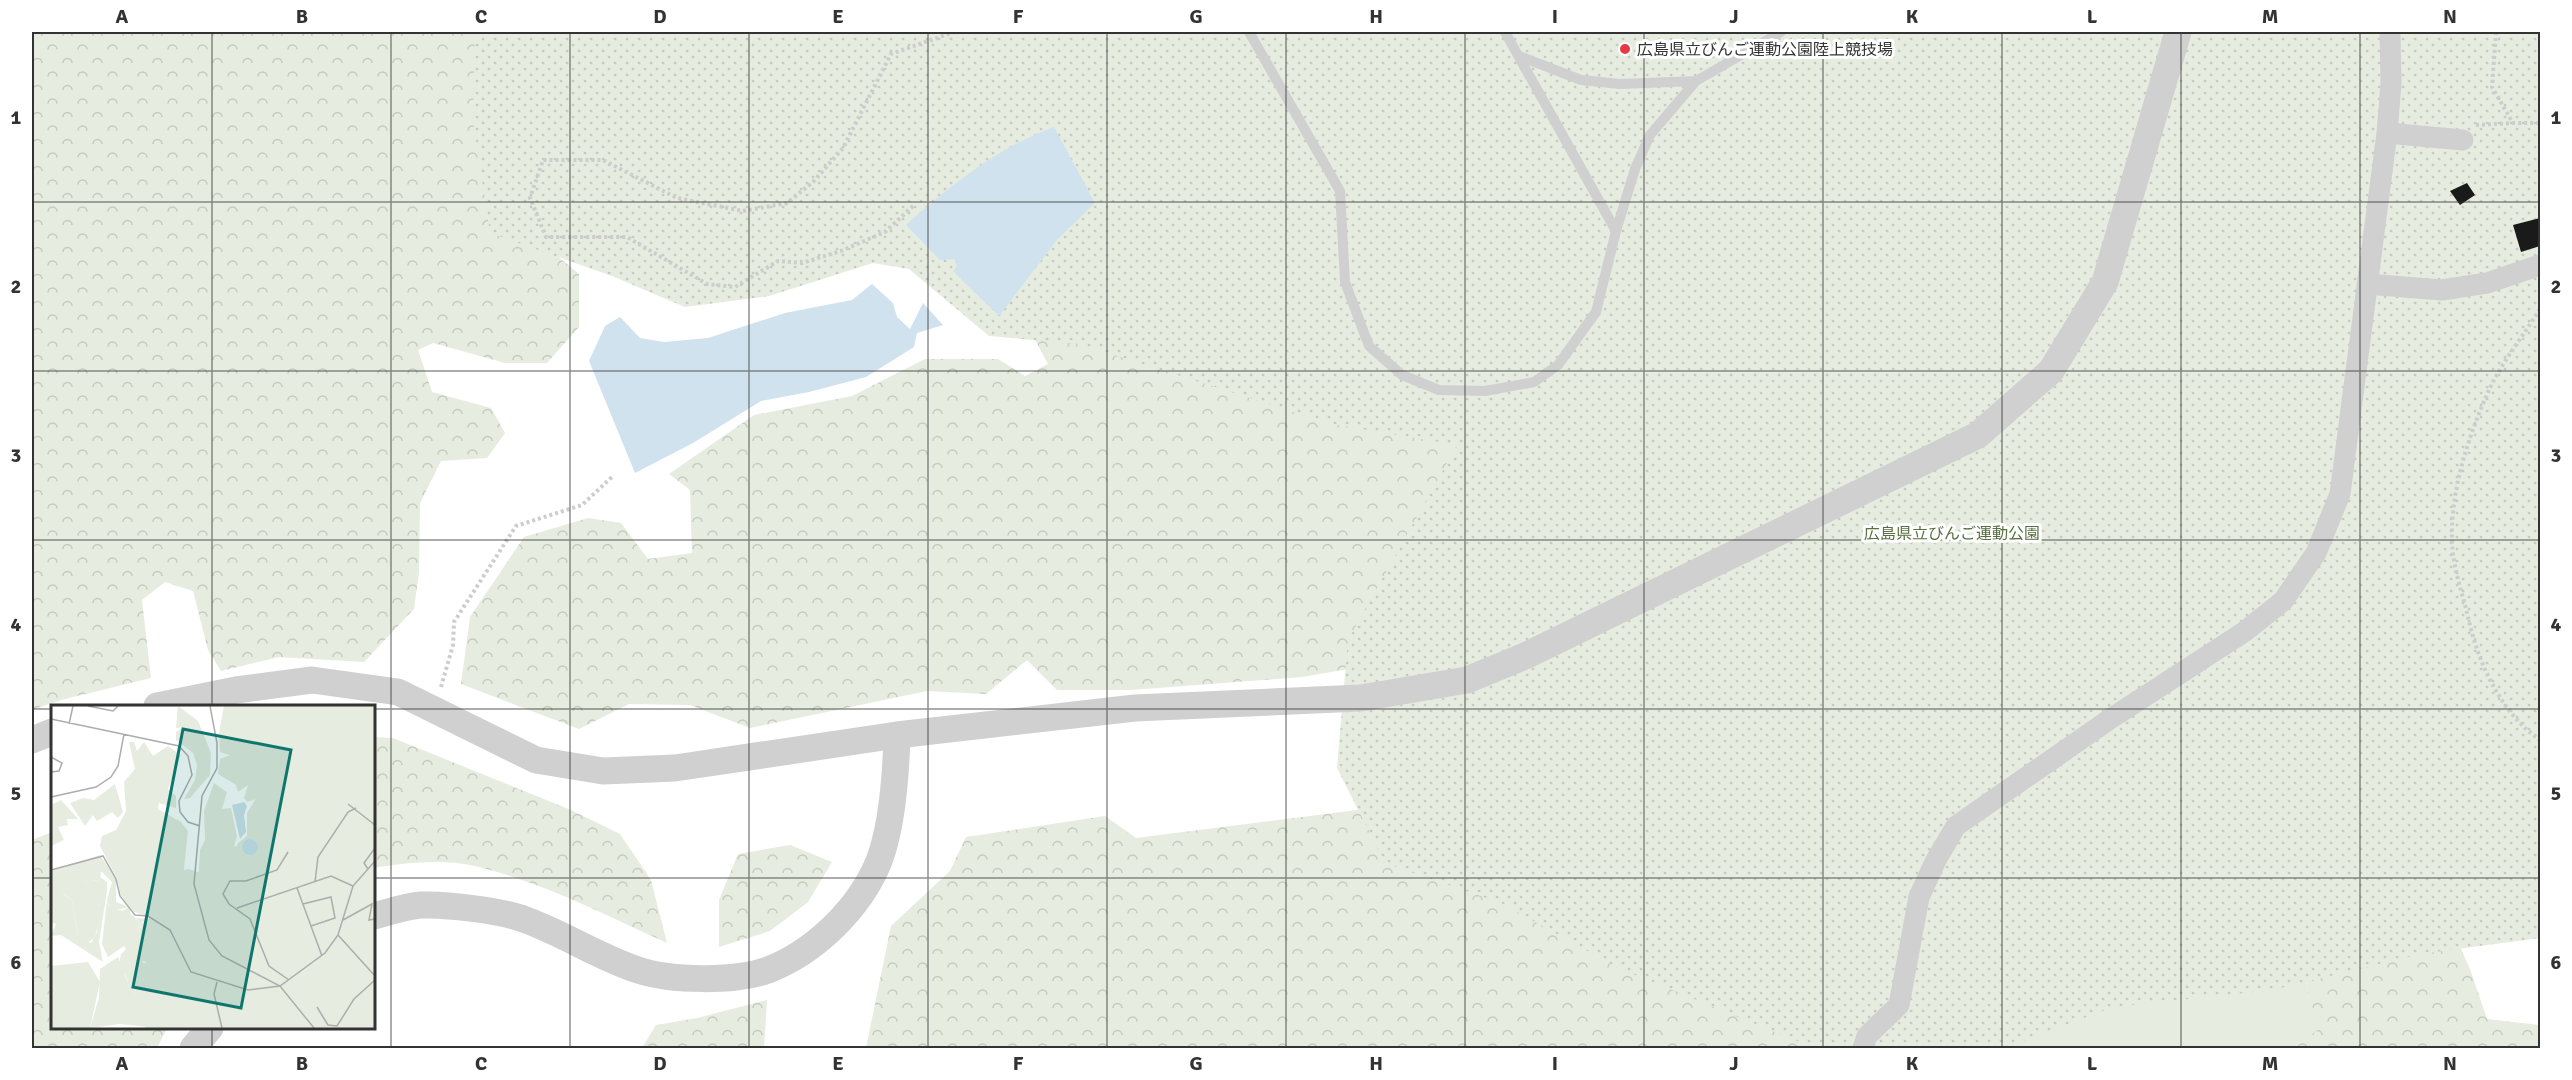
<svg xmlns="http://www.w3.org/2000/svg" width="2572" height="1080" font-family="Signika,'Noto Sans JP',sans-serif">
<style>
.grass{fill:#e6ecdf}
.forest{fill:url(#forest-crowns)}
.park{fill:url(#park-dots)}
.water{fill:#cfe2ee}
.building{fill:#1a1a1a}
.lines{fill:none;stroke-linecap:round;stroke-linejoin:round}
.path{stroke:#cdcdcd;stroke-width:4;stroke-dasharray:3 3;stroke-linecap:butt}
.service{stroke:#d0d0d0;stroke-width:10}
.minor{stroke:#d0d0d0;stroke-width:21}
.tertiary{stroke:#d0d0d0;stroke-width:27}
.grid{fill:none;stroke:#333;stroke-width:1.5;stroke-opacity:0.55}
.poi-dot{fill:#e63946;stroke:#fff;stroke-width:2}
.labels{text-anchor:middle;stroke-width:6;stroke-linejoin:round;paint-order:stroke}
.poi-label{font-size:16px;fill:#333;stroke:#fff;text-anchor:start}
.park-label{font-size:16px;fill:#56703f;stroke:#fff}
.inset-road{fill:none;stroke:#adadad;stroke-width:1.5}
.view{fill:#0f766e;fill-opacity:0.15;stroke:#0f766e;stroke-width:3}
.inset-edge{fill:none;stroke:#333;stroke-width:3}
.neatline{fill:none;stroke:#333;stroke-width:2}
.grid-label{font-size:20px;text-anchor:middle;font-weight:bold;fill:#333}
</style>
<defs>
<pattern id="forest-crowns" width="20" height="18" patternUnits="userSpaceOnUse" patternTransform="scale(1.5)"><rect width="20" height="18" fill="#e6ecdf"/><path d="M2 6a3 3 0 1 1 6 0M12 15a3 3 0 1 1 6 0" fill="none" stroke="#c6cbc0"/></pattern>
<pattern id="park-dots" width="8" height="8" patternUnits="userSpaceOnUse" patternTransform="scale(1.5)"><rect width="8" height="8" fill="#e6ecdf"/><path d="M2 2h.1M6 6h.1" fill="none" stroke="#c6cbc0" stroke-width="1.8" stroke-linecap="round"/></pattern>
</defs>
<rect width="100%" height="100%" fill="#fff"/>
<!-- grass -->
<path class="grass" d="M2304 955 2308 1001 2326 1025 2292 1048H1880Z"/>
<!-- forest -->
<path class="forest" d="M32 32H935L515 221 579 274V327L547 363H505L433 343 418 350 432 392 491 408 505 433 487 458 441 461 420 503 419 572 414 609 364 662 279 657 221 671 208 650 193 591 165 582 142 600 151 678 61 700 32 710Z
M1032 334 1498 426 1407 659 1302 677 1131 690H1057L1027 660 986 694 927 691 750 728 690 705 629 704 579 729 461 684 470 617 524 537 588 518 621 523 648 559 692 553 690 490 669 474 754 415 852 396 925 359H998L1025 376 1048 364Z
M374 737 393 738 571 810 620 834 651 880 667 943C603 914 539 880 470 865 443 859 401 863 374 868Z
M1365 809 1852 1048H866L891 926 950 871 966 837 1105 816 1136 838Z
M52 832V1028H167L157 1048H32V840Z
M790 845 832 862 808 902 770 931 719 947V900L738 854Z
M2426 871 2470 969 2487 1019 2540 1025V1048H2292L2325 1025 2308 1001 2304 956Z
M767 1000 764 1048H642L656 1025 697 1018Z"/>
<!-- park -->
<path class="park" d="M475 32H2540V938L2420 954 2273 990 2113 1007 2004 1048H1821L1807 1045 1618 968 1501 903 1385 863 1337 768 1348 640 1457 445 1332 424 1079 344 989 336 909 269 873 263 769 296 685 307 612 276 490 233 473 120Z"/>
<!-- water -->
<path class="water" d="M1054 127 1095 203 1057 240 999 316 953 271 957 266 954 259 940 260 906 225C950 186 998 147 1054 127Z
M872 284 893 303 897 317 910 329 923 303 943 325 917 333 914 347 866 377 809 392 761 401 693 443 635 473 589 361 605 326 620 317 640 338 664 342 708 338 785 313 852 300Z"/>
<!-- building -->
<path class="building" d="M2467 183 2475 195 2460 205 2450 191Z
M2540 218V246L2521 252 2513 225Z"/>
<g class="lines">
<!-- path -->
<path class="path" d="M2496 32 2492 87 2513 123H2540
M2476 125 2513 123
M913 206 885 232 841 251 802 263 778 261 735 287 707 284 627 237H546L530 198 543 160H603L677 198 743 211 787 203 813 182 843 148 891 54 954 32
M2540 309C2524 335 2502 362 2489 390 2467 439 2447 500 2453 554 2456 577 2464 599 2469 621 2479 665 2502 714 2540 740
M441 687 453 645 454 622 516 526 582 505 614 475"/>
<!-- service -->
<path class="service" d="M1249 32 1340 191 1345 282 1369 346 1402 375 1439 390 1485 391 1534 382 1558 365 1596 312 1616 231 1635 169 1650 135 1696 81 1781 32
M1505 32 1616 231
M1519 56 1581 80 1620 84 1696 81"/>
<!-- minor -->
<path class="minor" d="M2387 133 2463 140
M2367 284 2442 290 2487 283 2540 265
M1863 1048 1867 1036 1899 1005 1919 897 1936 860 1956 826 2110 719 2244 632 2283 601 2316 553 2340 494 2387 133 2391 83 2390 32"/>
<!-- tertiary -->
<path class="tertiary" d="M157 706 236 690 312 680 398 692 536 760 603 771 675 768 897 735 1135 708 1361 698 1467 680 1525 656 1978 435 2051 371 2105 282 2178 32
M32 740 52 732
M374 916C389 912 406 906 422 905 447 904 503 911 526 920 564 934 599 957 638 970 671 981 735 982 768 970 815 952 860 908 879 861 892 827 896 771 897 735
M193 1048 210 1028"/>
</g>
<!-- grid -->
<path class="grid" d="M212 32V706M391 32V1048M570 32V1048M749 32V1048M928 32V1048M1107 32V1048M1286 32V1048M1465 32V1048M1644 32V1048M1823 32V1048M2002 32V1048M2181 32V1048M2360 32V1048M32 202H2540M32 371H2540M32 540H2540M32 709H52M374 709H2540M32 878H52M374 878H2540M212 1028V1048"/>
<!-- markers -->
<circle class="poi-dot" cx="1625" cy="49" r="6"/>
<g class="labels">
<!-- poi labels -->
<g class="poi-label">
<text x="1637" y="55">広島県立びんご運動公園陸上競技場</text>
</g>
<!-- park labels -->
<g class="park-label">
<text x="1952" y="539">広島県立びんご運動公園</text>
</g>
</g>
<!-- overview -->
<g transform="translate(51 705)">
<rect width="324" height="324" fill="#fff"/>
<path d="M49 172 56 177V186L48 237 52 257 10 230 0 231 5 219 0 217V181L21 195 27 231 40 238 46 227 48 199 30 177 49 175ZM56 195 58 201 71 206 78 202 84 227 93 216 87 217 85 213 99 214V258L74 252 70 249 75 244 73 241 57 252 51 239ZM67 252 82 291 90 275 106 272 108 323 69 319 39 323 48 293 49 264Z" fill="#e6ecdf"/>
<path d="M127 1 147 16 160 48 159 70 139 93 133 94 144 75 146 60 142 48 125 35V27L133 22 125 23ZM173 1H324V58L274 103 208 93 196 97 193 93 197 80 187 87 185 80 167 69 169 54 179 50 169 47 168 28ZM78 37H83L86 46 93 37 102 51 117 41 130 50 117 84 125 91V103L108 98 107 104 130 117 137 126 132 173 101 212 83 207 70 190 66 174 49 141 51 131 65 125 75 106 73 77 84 64ZM163 78 176 87 171 104 180 103 186 131 183 141 187 142 168 187 147 182 149 145 154 135 153 106ZM64 79 72 107 67 113 61 107 46 116 42 110 34 121 19 98 32 93 43 95ZM10 95 27 114H16L17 120 7 122 13 135 0 141V100ZM49 150 65 174V197L78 202 61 206 56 195 61 177 50 166 49 175 31 177 45 180 49 210 44 232 35 239 27 231 21 195 13 189 2 188 0 166ZM82 210 87 217 93 215 84 227 72 215ZM70 249 89 251 92 258H99L105 272 90 275 82 291 86 294 72 292 77 277 74 269H66ZM37 257 49 277 39 323H0V261Z" fill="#e6ecdf"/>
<path d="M324 53V323H94L96 216 127 167 137 164 150 168 167 183 187 138 196 131V108L207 90 272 100 298 66Z" fill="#e6ecdf"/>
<path d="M193 97 196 101 193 110 195 127 189 134 181 100ZM191 142a8 8 0 1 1 16 0a8 8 0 1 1-16 0Z" fill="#cfe2ee"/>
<path class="inset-road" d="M37 1 62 6 67 1M159 1 166 38V63L151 91 143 179 158 235 171 251 229 281 263 323M0 14 128 41 137 51 141 70 128 96 129 107 137 117 149 121M18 19 22 1M0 52 11 58 8 66 0 67M0 92 45 82 60 72 67 61 73 29M297 99 324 120M237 147 226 165 195 176H179L172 189 178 199 199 214 218 261 238 275M317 164 313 158 324 143M0 165 52 151 65 174 69 191 84 210 97 211 119 225 140 267 197 285 229 281 274 248 287 230 302 181 324 156M264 177 267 152 297 107 305 103M246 183 271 251M252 199 280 192 284 213 260 221M186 203 280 171 302 181M292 215 321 199 318 215 324 214M287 230 324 271M166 277 163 289 171 323M266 302 277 320 286 321 303 294 324 275"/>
<path class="view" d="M132 24 240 45 190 303 82 282Z"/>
<rect width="324" height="324" class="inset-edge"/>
</g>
<!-- border -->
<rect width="2572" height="1080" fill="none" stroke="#ffffff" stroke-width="66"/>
<rect x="33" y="33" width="2506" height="1014" class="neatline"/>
<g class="grid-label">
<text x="122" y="23">A</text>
<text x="302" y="23">B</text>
<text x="481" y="23">C</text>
<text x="660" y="23">D</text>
<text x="838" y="23">E</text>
<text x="1018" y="23">F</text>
<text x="1196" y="23">G</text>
<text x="1376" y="23">H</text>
<text x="1555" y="23">I</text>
<text x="1734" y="23">J</text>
<text x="1912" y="23">K</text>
<text x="2092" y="23">L</text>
<text x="2270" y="23">M</text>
<text x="2450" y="23">N</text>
<text x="16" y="124">1</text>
<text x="2556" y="124">1</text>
<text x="16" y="293">2</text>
<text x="2556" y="293">2</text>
<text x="16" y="462">3</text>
<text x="2556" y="462">3</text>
<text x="16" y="631">4</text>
<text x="2556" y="631">4</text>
<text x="16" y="800">5</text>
<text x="2556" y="800">5</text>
<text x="16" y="969">6</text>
<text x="2556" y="969">6</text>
<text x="122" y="1070">A</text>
<text x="302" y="1070">B</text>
<text x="481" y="1070">C</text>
<text x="660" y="1070">D</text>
<text x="838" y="1070">E</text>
<text x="1018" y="1070">F</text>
<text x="1196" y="1070">G</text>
<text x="1376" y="1070">H</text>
<text x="1555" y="1070">I</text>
<text x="1734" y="1070">J</text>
<text x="1912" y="1070">K</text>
<text x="2092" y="1070">L</text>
<text x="2270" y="1070">M</text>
<text x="2450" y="1070">N</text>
</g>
</svg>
